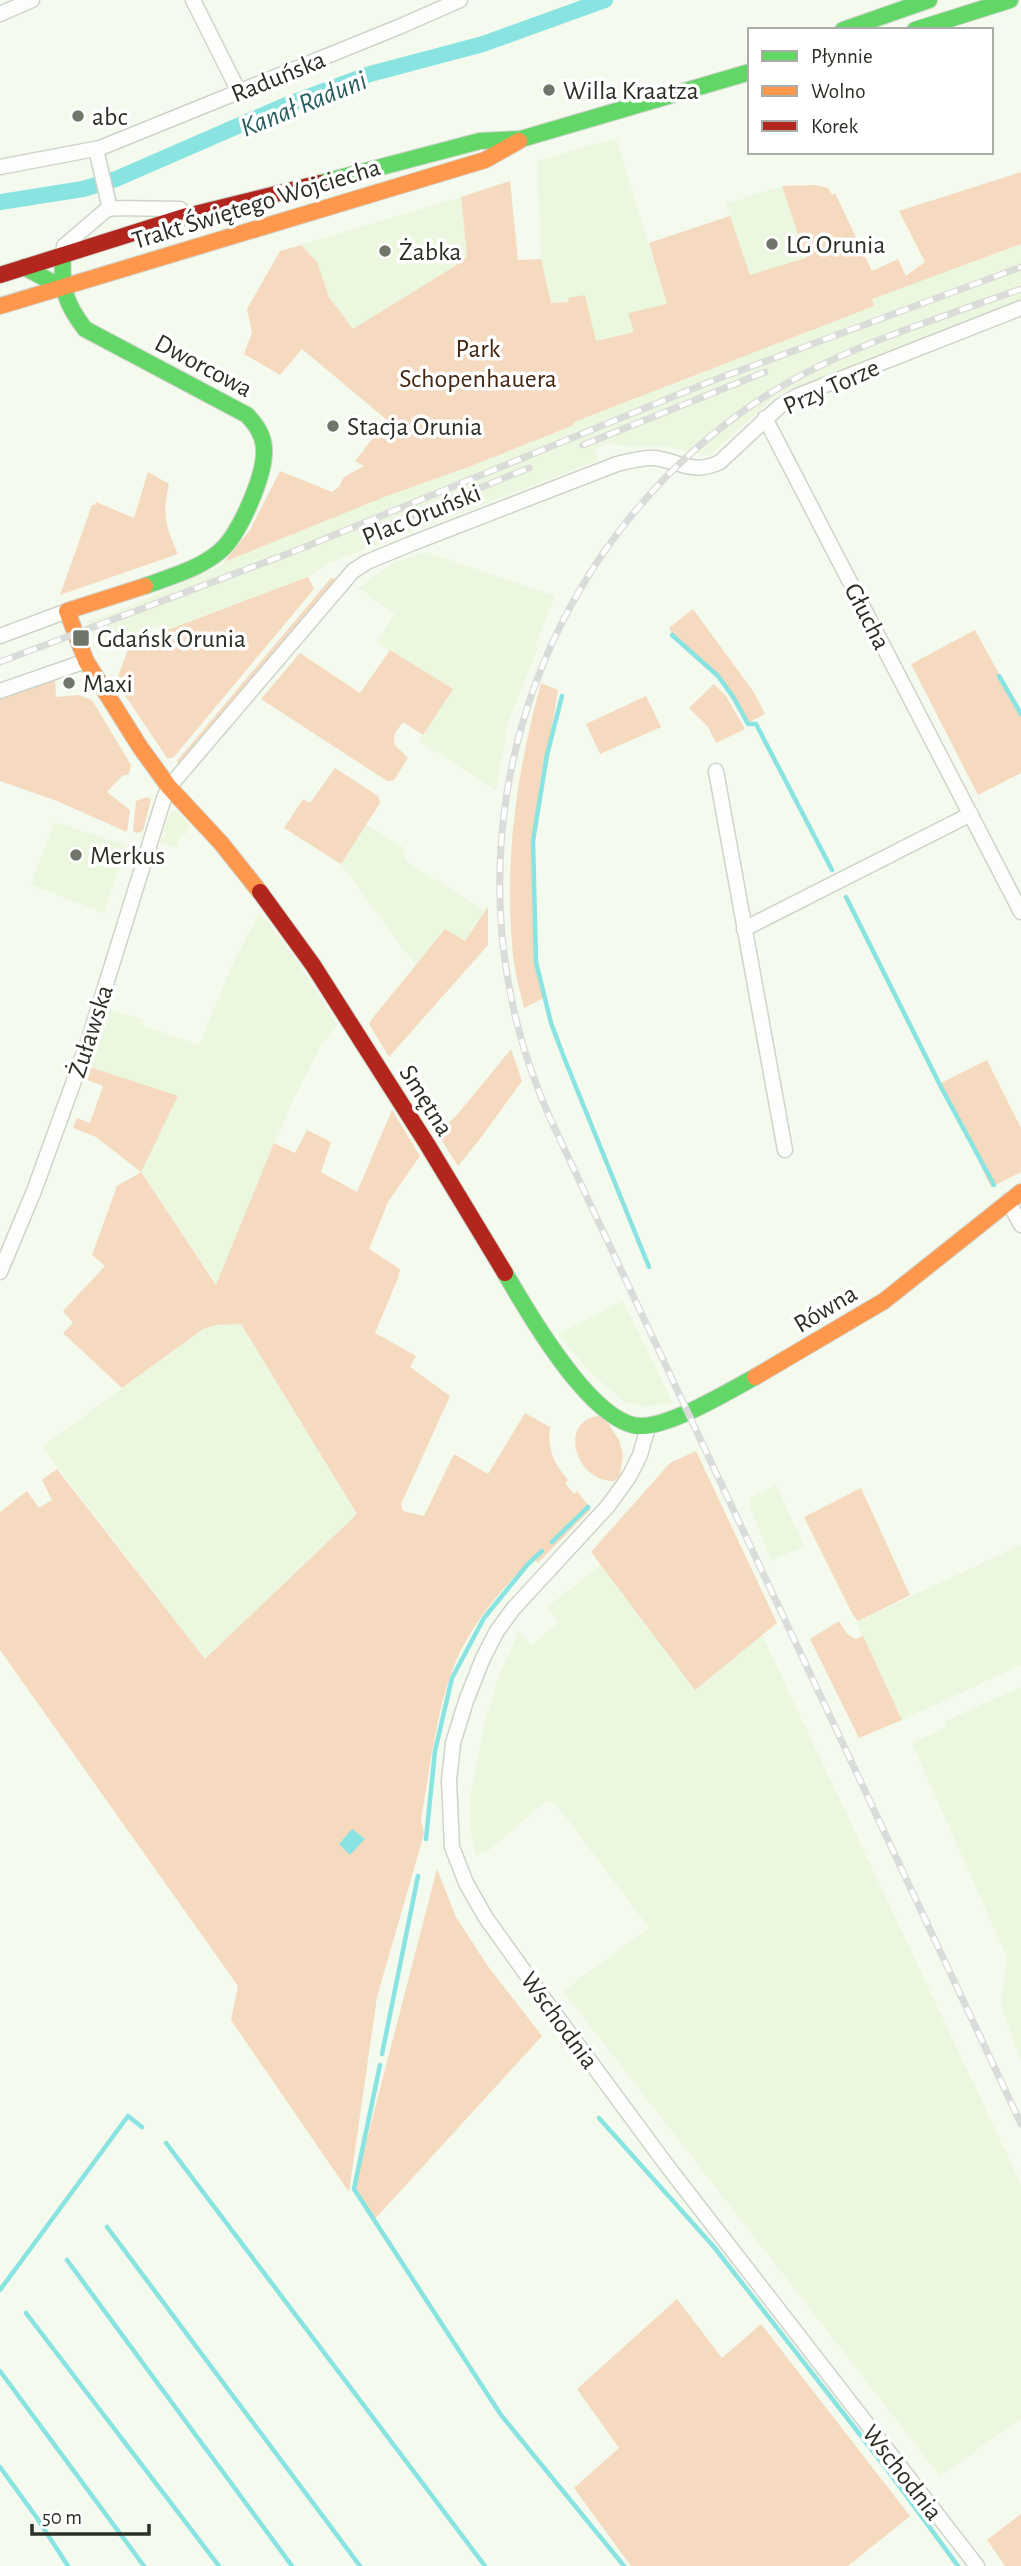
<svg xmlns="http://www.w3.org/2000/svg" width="1021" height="2566" font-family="'Alegreya Sans',sans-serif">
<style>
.built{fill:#ecf7df}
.green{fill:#f5dabf}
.water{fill:#88e3e1}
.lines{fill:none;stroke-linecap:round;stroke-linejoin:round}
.stream{stroke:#88e3e1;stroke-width:4.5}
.canal{stroke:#88e3e1;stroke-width:16}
.street-casing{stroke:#cfd4ca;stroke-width:17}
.fast-casing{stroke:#cfd4ca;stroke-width:18}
.slow-casing{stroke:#cfd4ca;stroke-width:18}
.jam-casing{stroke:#cfd4ca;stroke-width:18}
.street{stroke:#fdfefc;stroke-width:14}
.fast{stroke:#63d668;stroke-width:16}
.slow{stroke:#ff974d;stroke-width:16}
.jam{stroke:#b3261e;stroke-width:16}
.rail-casing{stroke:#dadcd9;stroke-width:7}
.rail{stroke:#fff;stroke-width:4.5;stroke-dasharray:13;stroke-linecap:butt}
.poi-dot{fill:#71766b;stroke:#fff;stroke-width:2.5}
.labels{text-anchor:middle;stroke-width:7;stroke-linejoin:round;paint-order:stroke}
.street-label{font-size:26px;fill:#2b2f25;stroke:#fff}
.poi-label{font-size:26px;fill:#2b2f25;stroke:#fff;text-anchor:start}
.park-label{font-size:26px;fill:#452811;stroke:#fff}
.water-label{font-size:28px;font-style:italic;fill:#285e5e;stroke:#fff}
</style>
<rect width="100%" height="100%" fill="#f4faee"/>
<!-- built -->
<path class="built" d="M616 138 667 304 634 332 596 341 569 302 551 303 541 259 537 161Z
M782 186 807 258 750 276 726 204Z
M461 197 467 256 463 261 353 329 329 297 317 262 301 245Z
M1021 244V301L787 391 771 400 709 456 664 446 630 447 608 443 594 449 599 460 327 564 308 577 159 632 157 626 98 648 88 621 125 608 220 566 228 560 387 496 471 466 573 425V422L746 354 874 306 871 299Z
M425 552 555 596 535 645 538 647 508 722 496 790 419 741 453 689 377 643 395 614 359 588 393 563Z
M171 811H176L190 825 185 835 181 834 177 847 159 842 166 833 163 831Z
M54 822 127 846 104 913 31 885Z
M366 825 403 847 406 861 485 911 465 942 445 929 415 965 341 864Z
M260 912 294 957 337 1024 320 1047 290 1106 217 1285 141 1172 121 1077 91 1067 110 1009 143 1020 142 1025 199 1045 234 961Z
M623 1301 673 1404 643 1406 625 1402 592 1374 558 1334Z
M241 1324 357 1514 205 1659 42 1447 203 1329 216 1325Z
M776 1485 804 1546 771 1561 748 1499Z
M1021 1545V1665L902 1720 856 1622Z
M601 1565 695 1689 762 1635 1021 2184V2419L940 2476 563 1991 649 1928 556 1804 546 1801 487 1852 476 1856 470 1830V1798L485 1720 499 1676 519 1631 532 1645 559 1622 547 1607Z
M1021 1687V2062L1001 2006 1007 1957 912 1743 946 1728 944 1722Z"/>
<!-- green -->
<path class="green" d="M1021 172V244L872 299 874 306 574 422V425L471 466 387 496 224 562 250 530 280 471 332 492 339 487 344 477 364 466 355 461 387 420 302 349 280 375 244 354 252 333 247 309 280 251 301 245 317 262 329 297 353 329 463 261 467 256 461 197 510 181 518 260 541 259 551 303 569 302 568 298 585 295 596 341 634 332 628 313 667 304 649 243 730 216 750 275 806 258 782 186 816 185 828 188 832 195 835 193 872 271 898 259 906 276 925 262 899 211Z
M148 472 169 484C162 514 165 525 178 554L60 595 92 505H95L96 502 134 518Z
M308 577 314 589 173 758H167L116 682 130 644Z
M331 578 337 579 180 766 177 761Z
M693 609 753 691 765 714 746 724 718 676 672 633 669 628Z
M975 630 1021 714V773L978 795 911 664Z
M390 650 453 689 423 735 403 722 395 733 394 744 408 758 394 780 387 781 261 699 300 653 360 693Z
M55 676 56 697 78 695 92 700 131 765 129 774 122 776 107 792 130 810 127 832 57 801 0 781V695Z
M541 683 558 690 533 841 536 962 544 998 524 1008C520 991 515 973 513 955 504 860 516 775 541 683Z
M714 684 726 696 745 729 716 743 708 727 689 708Z
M646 696 661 727 600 754 586 724Z
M335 768 378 796 380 803 341 864 284 828 303 799 310 803Z
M147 797 151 799 143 831 137 833 133 831 136 801Z
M488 907V945L389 1057 369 1024 372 1019 445 929 465 941Z
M511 1049 522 1081 480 1139 458 1166 437 1133 457 1115Z
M987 1060 1021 1128V1172L991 1187 941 1083Z
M90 1067 178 1096 141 1172 216 1285 274 1143 295 1153 307 1130 331 1142 321 1172 357 1192 392 1110 420 1156 388 1202 369 1249 400 1269 398 1278 375 1333 416 1356 410 1367 450 1396 401 1504 403 1511 424 1516 454 1454 488 1474 525 1413 550 1427C547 1450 554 1463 568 1480L565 1483 574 1494 577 1491 591 1509 538 1563 532 1558C500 1591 468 1627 452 1671 435 1718 430 1770 421 1819L424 1834 377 1997 349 2192 231 2020 238 1986 0 1650V1512L27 1491 39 1508 52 1500 42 1480 57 1469 205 1659 357 1514 241 1324 216 1325 203 1329 122 1388 63 1333 73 1323 63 1311 105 1266 92 1255 117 1186 141 1172 96 1137 73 1128 77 1118 90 1123 103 1086 85 1079Z
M600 1416 605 1419 619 1440 623 1454 620 1476 614 1481C574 1482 558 1419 600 1416Z
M696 1451 777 1623 695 1690 591 1552 670 1463Z
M861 1488 910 1595 858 1621 853 1615 804 1517Z
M839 1621 847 1634 856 1639 863 1636 902 1720 859 1738 810 1639Z
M437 1869 456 1917 487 1965 542 2036 374 2220 354 2189Z
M677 2299 722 2358 761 2324 910 2516 848 2566H631L574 2488 619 2448 577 2389Z
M1021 2514V2566H1005L987 2540Z"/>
<!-- water -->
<path class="water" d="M352 1829 365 1839 350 1855 339 1844Z"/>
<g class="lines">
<!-- stream -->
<path class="stream" d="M672 635 718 676 734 698 748 724H756L832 870
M999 676 1021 714
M562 696 547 755 533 841 536 962 551 1023 562 1052
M846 897 941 1087 994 1185
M563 1055 649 1267
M552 1542 588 1507
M426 1839 435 1751 452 1678 484 1618 528 1564 542 1551
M382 2054 418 1876
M380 2065 354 2189 501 2415 624 2566
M599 2118 714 2247 886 2468 958 2566
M166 2143 485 2566
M107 2227 360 2566
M67 2260 292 2566
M0 2290 128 2116 142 2127
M26 2313 219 2566
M0 2371 144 2566
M0 2467 37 2518 68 2566"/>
<!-- canal -->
<path class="canal" d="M0 202 83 189 116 179 286 105 370 74 483 44 605 0"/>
<!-- street casing -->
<g class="street-casing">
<path id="street" d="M193 0 239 92
M0 14 32 0
M96 149 110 209
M0 167 100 148 401 26 460 0
M63 255 64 246 106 210 115 208 180 209 186 215
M765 418 1021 912
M0 636 67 611
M0 691 86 661
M716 771 785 1150
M744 929 971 814
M1008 1201 1021 1225
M0 1272 34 1191 87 1045 164 798 169 787 353 571 367 562 413 543 617 464C629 461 642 457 655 458 681 462 694 475 720 462L780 406 797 396 1021 308
M648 1427 640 1455 629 1477 608 1506 513 1609 497 1631 483 1658 466 1701 453 1743 449 1781 452 1847 466 1883 486 1918 544 1999 668 2167 977 2566"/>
</g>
<!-- fast casing -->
<g class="fast-casing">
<path id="fast" d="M843 30 929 0
M915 30 1010 0
M320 183 480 141 521 139 750 72
M63 255C61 288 65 303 85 329L247 415C256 425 263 434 264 448 266 474 239 536 219 552 199 569 169 577 145 586
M24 267 61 287
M505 1273C527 1311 593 1427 642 1426 673 1425 727 1392 755 1377"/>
</g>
<!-- slow casing -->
<g class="slow-casing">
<path id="slow" d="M0 306 485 160 519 141
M145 586 67 611 86 661 140 747 169 787 221 843 260 892
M755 1377 884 1301 1021 1192"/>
</g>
<!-- jam casing -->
<g class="jam-casing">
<path id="jam" d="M0 275 187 216 320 183
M260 892 313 965 427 1144 505 1273"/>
</g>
<!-- street -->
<use href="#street" class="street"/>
<!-- fast -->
<use href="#fast" class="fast"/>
<!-- slow -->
<use href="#slow" class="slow"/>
<!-- jam -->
<use href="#jam" class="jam"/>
<!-- rail casing -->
<g class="rail-casing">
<path id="rail" d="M1021 289C932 321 838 348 758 401 561 532 462 774 513 1006 521 1044 534 1081 549 1116L1021 2124
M583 445 765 372
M393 523 529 468
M0 662 295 551 709 382 1021 267"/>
</g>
<!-- rail -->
<use href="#rail" class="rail"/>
</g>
<!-- markers -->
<g class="poi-dot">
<circle cx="549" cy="90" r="7"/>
<circle cx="78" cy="116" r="7"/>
<circle cx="772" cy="244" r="7"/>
<circle cx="385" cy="251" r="7"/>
<circle cx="333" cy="426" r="7"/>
<rect x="72" y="629" width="18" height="18" rx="3.5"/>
<circle cx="69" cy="683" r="7"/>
<circle cx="76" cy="855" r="7"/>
</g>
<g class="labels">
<!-- street labels -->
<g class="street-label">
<text transform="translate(278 76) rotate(-22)" y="9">Raduńska</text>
<text transform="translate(256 203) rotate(-17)" y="9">Trakt Świętego Wojciecha</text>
<text transform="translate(204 365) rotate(28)" y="9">Dworcowa</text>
<text transform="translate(831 386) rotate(-24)" y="9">Przy Torze</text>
<text transform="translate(421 514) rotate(-22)" y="9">Plac Oruński</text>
<text transform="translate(868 616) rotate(63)" y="9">Głucha</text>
<text transform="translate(90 1031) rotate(-72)" y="9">Żuławska</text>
<text transform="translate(427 1100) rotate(58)" y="9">Smętna</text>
<text transform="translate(825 1308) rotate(-31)" y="9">Równa</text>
<text transform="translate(560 2020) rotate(54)" y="9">Wschodnia</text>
<text transform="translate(903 2472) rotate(52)" y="9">Wschodnia</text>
</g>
<!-- poi labels -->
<g class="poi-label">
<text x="563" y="99">Willa Kraatza</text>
<text x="92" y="125">abc</text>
<text x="786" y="253">LG Orunia</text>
<text x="399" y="260">Żabka</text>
<text x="347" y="435">Stacja Orunia</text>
<text x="97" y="647">Gdańsk Orunia</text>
<text x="83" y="692">Maxi</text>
<text x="90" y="864">Merkus</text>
</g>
<!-- park labels -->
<g class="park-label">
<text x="478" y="357">Park<tspan x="478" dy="30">Schopenhauera</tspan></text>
</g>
<!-- water labels -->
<g class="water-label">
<text transform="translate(303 103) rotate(-22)" y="10">Kanał Raduni</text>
</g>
</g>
<!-- legend -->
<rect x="748" y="28" width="245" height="126" fill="#ffffff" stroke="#aaaca8" stroke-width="2"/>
<rect x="762" y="51" width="35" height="10" fill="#63d668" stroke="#aaaca8" stroke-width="2"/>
<text x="811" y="63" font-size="21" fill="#2b2f25">Płynnie</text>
<rect x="762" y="86" width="35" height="10" fill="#ff974d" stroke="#aaaca8" stroke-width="2"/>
<text x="811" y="98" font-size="21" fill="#2b2f25">Wolno</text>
<rect x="762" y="121" width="35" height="10" fill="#b3261e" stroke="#aaaca8" stroke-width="2"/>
<text x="811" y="133" font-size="21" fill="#2b2f25">Korek</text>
<!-- scale -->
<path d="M32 2524v10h117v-10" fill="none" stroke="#2b2f25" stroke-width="3.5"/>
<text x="42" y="2524" font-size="21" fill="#2b2f25" stroke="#ffffff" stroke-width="5" paint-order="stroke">50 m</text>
</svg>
